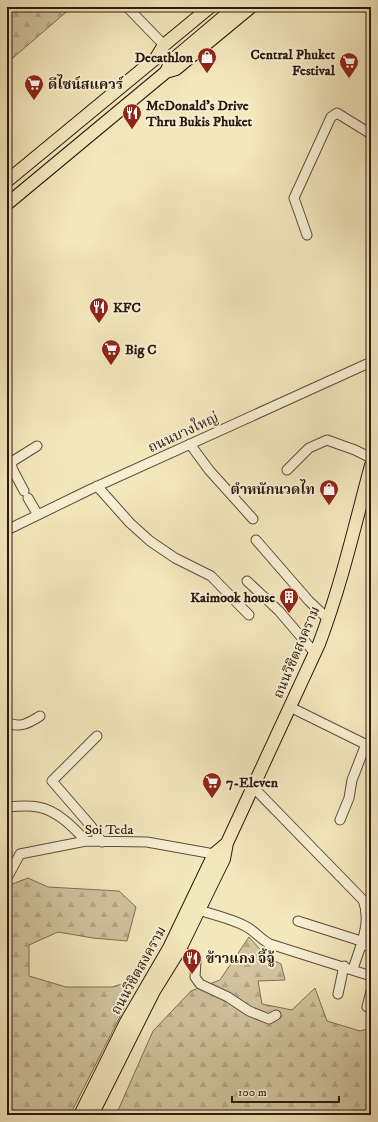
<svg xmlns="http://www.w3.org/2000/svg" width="378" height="1122" font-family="'IM FELL DW Pica','Noto Serif Thai',serif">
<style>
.forest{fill:url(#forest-firs);stroke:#7e6e57}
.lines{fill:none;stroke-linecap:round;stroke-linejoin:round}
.minor-casing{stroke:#5e4c3a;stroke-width:11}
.major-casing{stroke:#2c180f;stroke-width:14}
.minor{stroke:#f7efd3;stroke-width:9}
.major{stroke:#f3e7bc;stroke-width:12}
.labels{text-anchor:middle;stroke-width:4;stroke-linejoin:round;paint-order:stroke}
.poi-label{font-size:14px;font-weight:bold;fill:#2c180f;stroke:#f7efd3;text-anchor:start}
.street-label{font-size:14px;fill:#2c180f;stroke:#f7efd3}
</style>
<defs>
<pattern id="forest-firs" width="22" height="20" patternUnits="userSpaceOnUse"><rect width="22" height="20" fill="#d1c49f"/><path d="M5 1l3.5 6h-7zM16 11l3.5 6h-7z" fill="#b4a888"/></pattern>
</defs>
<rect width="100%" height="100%" fill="#f3e7bc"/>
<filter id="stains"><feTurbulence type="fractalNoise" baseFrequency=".005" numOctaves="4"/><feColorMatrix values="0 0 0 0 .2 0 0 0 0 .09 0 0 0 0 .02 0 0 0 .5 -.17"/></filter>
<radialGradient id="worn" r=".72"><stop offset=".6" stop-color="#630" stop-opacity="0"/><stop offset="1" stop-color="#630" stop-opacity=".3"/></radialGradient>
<!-- forest -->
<path class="forest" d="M7 7H72L7 63Z
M28 878 48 887 119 891 136 907 127 941 93 938 58 932 29 945V976L66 987H112L139 979 70 1115H7V886Z
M249 937 267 957 281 964 285 980 258 981 262 1004 292 1010 315 988 327 1021 360 1031 371 1028V1115H116L153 1031 191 991 220 980Z"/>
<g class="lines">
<!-- minor casing -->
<g class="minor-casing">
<path id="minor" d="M127 7 164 45
M307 235 294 198 331 117 337 113 371 134
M190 444 209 470 253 519
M287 470 309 448 327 440 355 450 371 458
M97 486 130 523 150 541 175 558 211 576 249 615
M24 491 13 470 11 465 13 461 37 446
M28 498 38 515
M7 530 89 490 371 362
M256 540 309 601 328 619
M247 581 279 611 314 652
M290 707 371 747
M7 722C19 729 29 723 40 716
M97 736 52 781 91 826 102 842
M253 787 363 900C372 922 360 947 353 969
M7 807C17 806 28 805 38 807 57 810 74 828 86 841
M340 820 349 798 352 780 366 744
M7 878 20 854 86 841 147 842 214 854 219 856
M199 910C214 915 233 919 247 927 256 932 261 940 270 944L371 976
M298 921 361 941
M361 944 371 947
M180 949 196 961 195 977 200 984 228 997 249 1011 269 1019 276 1015
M338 994 344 966
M367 1007 371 991"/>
</g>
<!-- major casing -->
<g class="major-casing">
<path id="major" d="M166 72 171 61 235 7
M7 181 156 58 164 45 210 7
M7 204 166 72 176 69 251 7
M80 1115 126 1022 169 948 214 854 227 843
M92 1115 154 991 180 949 224 859 227 843 319 644C341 586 355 525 371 465"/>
</g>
<!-- minor -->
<use href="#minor" class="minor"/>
<!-- major -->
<use href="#major" class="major"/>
</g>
<!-- icons -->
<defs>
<g id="shop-pin" transform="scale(1)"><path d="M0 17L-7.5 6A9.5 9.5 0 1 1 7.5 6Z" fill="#8f2418" stroke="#f7efd3"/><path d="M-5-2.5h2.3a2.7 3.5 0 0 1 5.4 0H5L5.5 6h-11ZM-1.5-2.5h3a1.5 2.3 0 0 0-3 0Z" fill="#fff"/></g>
<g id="supermarket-pin" transform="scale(1)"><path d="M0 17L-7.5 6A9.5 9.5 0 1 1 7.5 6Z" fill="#8f2418" stroke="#f7efd3"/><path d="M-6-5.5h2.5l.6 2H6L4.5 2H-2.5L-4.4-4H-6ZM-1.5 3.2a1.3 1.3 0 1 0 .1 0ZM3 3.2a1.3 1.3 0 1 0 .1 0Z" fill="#fff"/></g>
<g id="restaurant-pin" transform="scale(1)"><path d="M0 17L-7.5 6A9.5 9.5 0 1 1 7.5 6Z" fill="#8f2418" stroke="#f7efd3"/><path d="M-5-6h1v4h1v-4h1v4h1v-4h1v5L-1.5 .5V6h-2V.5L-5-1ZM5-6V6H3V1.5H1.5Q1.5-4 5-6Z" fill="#fff"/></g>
<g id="building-pin" transform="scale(1)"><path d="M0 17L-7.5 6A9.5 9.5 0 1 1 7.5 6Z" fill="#8f2418" stroke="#f7efd3"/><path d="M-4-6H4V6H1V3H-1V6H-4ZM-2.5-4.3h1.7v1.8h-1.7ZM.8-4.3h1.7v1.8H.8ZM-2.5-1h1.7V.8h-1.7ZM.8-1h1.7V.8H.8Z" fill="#fff"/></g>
</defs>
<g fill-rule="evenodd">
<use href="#shop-pin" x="207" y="57"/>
<use href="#supermarket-pin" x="349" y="62"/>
<use href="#supermarket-pin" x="34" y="84"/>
<use href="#restaurant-pin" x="132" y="113"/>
<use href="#restaurant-pin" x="99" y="307"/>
<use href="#supermarket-pin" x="111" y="349"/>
<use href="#shop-pin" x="329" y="489"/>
<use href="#building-pin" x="289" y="597"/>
<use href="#supermarket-pin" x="212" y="782"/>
<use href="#restaurant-pin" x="192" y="958"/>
</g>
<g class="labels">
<!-- poi labels -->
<g class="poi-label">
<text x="335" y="59" text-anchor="end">Central Phuket<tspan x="335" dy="16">Festival</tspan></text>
<text x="193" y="62" text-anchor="end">Decathlon</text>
<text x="48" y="89">ดีไซน์สแควร์</text>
<text x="146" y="110">McDonald's Drive<tspan x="146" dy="16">Thru Bukis Phuket</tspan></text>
<text x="113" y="312">KFC</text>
<text x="125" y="354">Big C</text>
<text x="315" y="494" text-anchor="end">ตำหนักนวดไท</text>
<text x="275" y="602" text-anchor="end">Kaimook house</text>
<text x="226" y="787">7-Eleven</text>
<text x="206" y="963">ข้าวแกง จี้จู้</text>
</g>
<!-- street labels -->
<g class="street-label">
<text transform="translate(183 432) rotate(-25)" y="5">ถนนบางใหญ่</text>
<text transform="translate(296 652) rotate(-67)" y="5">ถนนวิชิตสงคราม</text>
<text x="109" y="834">Soi Teda</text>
<text transform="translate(138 970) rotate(-61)" y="5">ถนนวิชิตสงคราม</text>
</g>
</g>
<!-- margin -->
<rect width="378" height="1122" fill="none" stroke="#f3e7bc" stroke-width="24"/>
<rect x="8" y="8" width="362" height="1106" fill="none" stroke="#2c180f" stroke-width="2"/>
<rect x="12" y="12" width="354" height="1098" fill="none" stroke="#2c180f"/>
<!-- scale -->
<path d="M232 1096v6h107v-6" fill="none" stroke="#2c180f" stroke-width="2"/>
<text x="238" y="1096" font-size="12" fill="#2c180f" stroke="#f7efd3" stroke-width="3" paint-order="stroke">100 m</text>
<rect width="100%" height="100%" filter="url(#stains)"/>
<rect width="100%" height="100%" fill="url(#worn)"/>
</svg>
